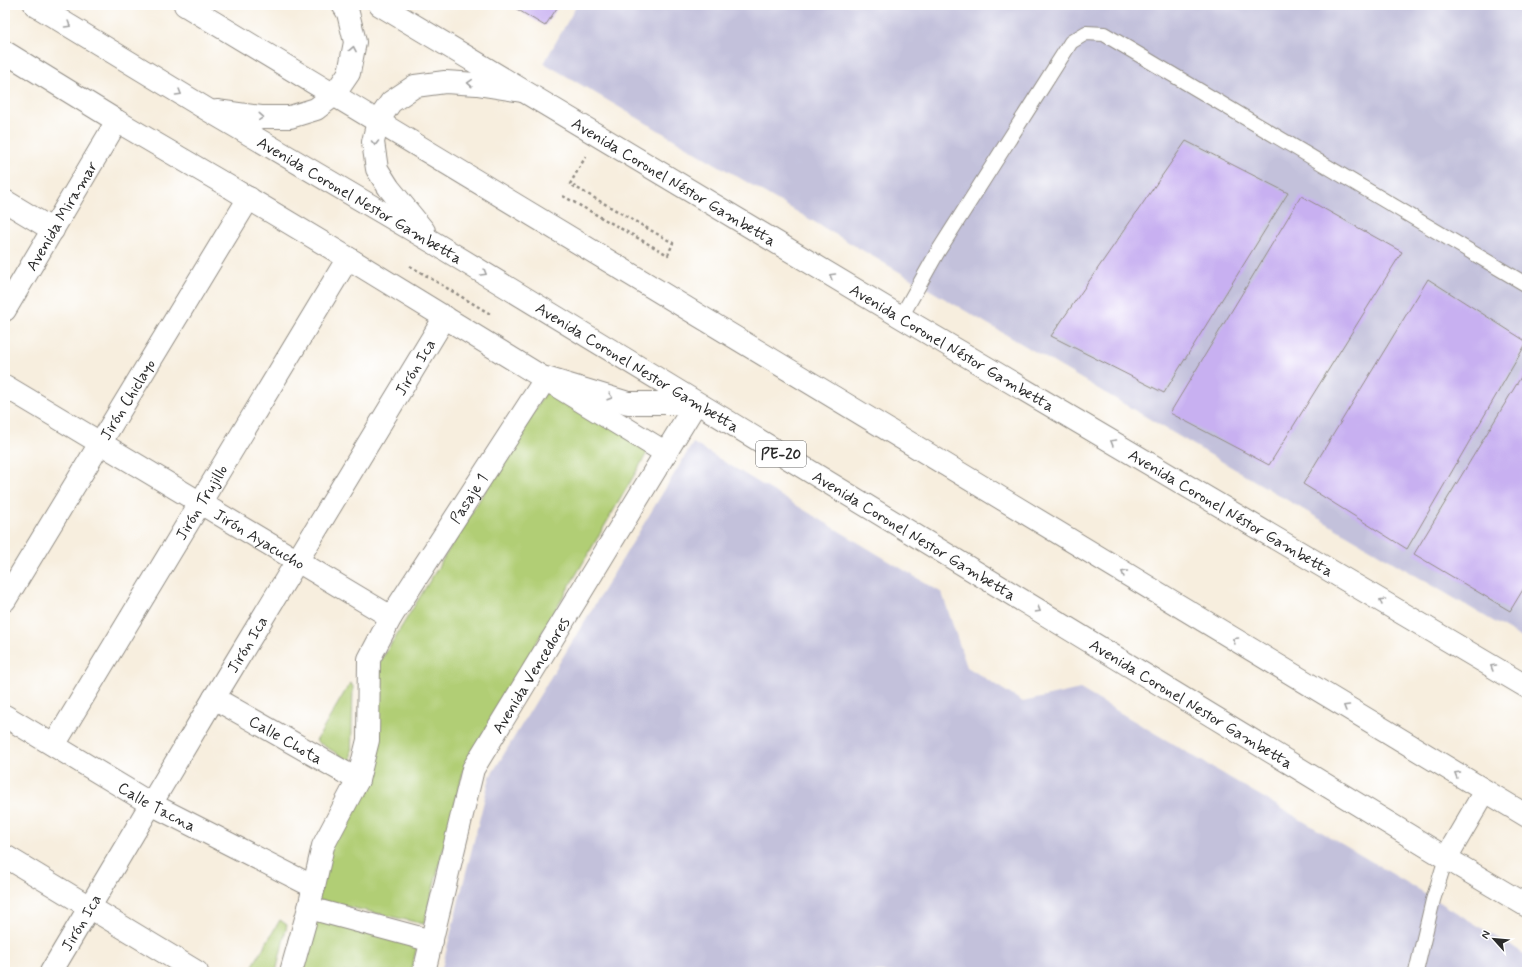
<svg xmlns="http://www.w3.org/2000/svg" width="1532" height="977" font-family="Mynerve,sans-serif">
<style>
.industrial{fill:#c3c1db}
.green{fill:#b1ce75;stroke:#6e7c50}
.building{fill:#c8b0f1}
.lines{fill:none;stroke-linecap:round;stroke-linejoin:round}
.service-casing{stroke:#918c84;stroke-width:16}
.minor-casing{stroke:#918c84;stroke-width:24}
.tertiary-casing{stroke:#918c84;stroke-width:24}
.trunk-casing{stroke:#918c84;stroke-width:24}
.path{stroke:#918c84;stroke-width:2.5;stroke-dasharray:3 3;stroke-linecap:butt}
.service{stroke:#fff;stroke-width:14}
.minor{stroke:#fff;stroke-width:22}
.tertiary{stroke:#fff;stroke-width:22}
.trunk{stroke:#fff;stroke-width:22}
.oneway{stroke:#a0a0a0}
.labels{text-anchor:middle;stroke-width:3.5;stroke-linejoin:round;paint-order:stroke}
.shield{fill:#fff;stroke:#6b6b6b;stroke-width:1}
.shield-label{font-size:15px;font-weight:bold;fill:#2b2b2b}
.street-label{font-size:16px;fill:#2b2b2b;stroke:#fff}
</style>
<rect width="100%" height="100%" fill="#fff"/>
<filter id="ink" filterUnits="userSpaceOnUse"><feTurbulence type="fractalNoise" baseFrequency=".025" numOctaves="2"/><feDisplacementMap in="SourceGraphic" scale="8" xChannelSelector="R" yChannelSelector="G"/><feConvolveMatrix kernelMatrix="1 2 1 2 8 2 1 2 1" color-interpolation-filters="sRGB"/></filter>
<filter id="wash" filterUnits="userSpaceOnUse"><feTurbulence type="fractalNoise" baseFrequency=".012" numOctaves="4" result="noise"/><feDisplacementMap in="SourceGraphic" scale="16" xChannelSelector="R" yChannelSelector="G"/><feGaussianBlur stdDeviation="0.9" result="paint"/><feColorMatrix in="noise" values="0 0 0 0 0 0 0 0 0 0 0 0 0 0 0 0 0 1.4 0 .05"/><feComposite in="paint" operator="in"/></filter>
<g filter="url(#wash)">
<rect width="100%" height="100%" fill="#f7eede"/>
<!-- industrial -->
<path class="industrial" d="M577 5H1527V641L544 63Z
M693 443 942 593 967 667 1023 702 1080 689 1428 895 1527 956V972H441L490 777Z"/>
<!-- green -->
<path class="green" d="M547 390 650 448 465 765 424 924 318 900 327 847 371 774 375 760 378 665Z
M350 683 353 686 351 762 316 741Z
M280 920 287 925 276 972H249Z
M314 920 418 942 411 972H301Z"/>
<g id="blocks">
<!-- building -->
<path class="building" d="M510 5H559L545 26Z
M1186 141 1288 193 1164 393 1051 336Z
M1301 196 1402 252 1269 465 1170 413Z
M1428 279 1527 342 1407 549 1303 484Z
M1527 367V583L1510 611 1414 554Z"/>
</g>
</g>
<g filter="url(#ink)">
<use href="#blocks" fill-opacity="0" stroke="#918c84" stroke-width="1"/>
<g class="lines">
<!-- service casing -->
<g class="service-casing">
<path id="service" d="M901 317 937 253 1071 42 1086 33 1104 34 1527 285
M1416 972 1433 900 1446 858"/>
</g>
<!-- minor casing -->
<g class="minor-casing">
<g id="minor">
<path d="M5 52 117 121 228 186 348 258 666 453"/>
<path d="M5 201 53 230"/>
<path id="s1" d="M5 310 117 121"/>
<path id="s2" d="M5 386 391 617"/>
<path id="s3" d="M5 600 249 198"/>
<path id="s4" d="M214 698 358 780"/>
<path id="s5" d="M5 716 151 804 314 887"/>
<path id="s6" d="M54 745 348 258"/>
<path d="M5 856 197 972"/>
<path d="M309 908 432 941"/>
<path id="s7" d="M51 972 214 698 445 317"/>
<path id="s8" d="M291 972 309 908 323 846 358 780 368 740 369 659 391 617 546 378 628 403H696"/>
<path id="s9" d="M424 972 473 769 696 403"/>
</g>
</g>
<!-- tertiary casing -->
<g class="tertiary-casing">
<g id="tertiary">
<path id="s10" d="M380 5 901 317 1527 687"/>
</g>
</g>
<!-- trunk casing -->
<g class="trunk-casing">
<g id="trunk">
<path id="s11" d="M35 5 208 110 436 244 1446 858 1527 906"/>
<path d="M185 5 1527 816"/>
<path d="M217 111 261 117H290L316 109 334 95 349 73 355 42 348 13 343 5"/>
<path d="M424 231 389 188 377 169 373 142 378 121 391 102 415 86 445 82 477 84 522 91"/>
<path d="M1446 858 1485 791"/>
</g>
</g>
<!-- path -->
<path class="path" d="M563 196 668 255 673 243 570 184 586 156
M410 266 492 315"/>
<!-- service -->
<use href="#service" class="service"/>
<!-- minor -->
<use href="#minor" class="minor"/>
<!-- tertiary -->
<use href="#tertiary" class="tertiary"/>
<!-- trunk -->
<use href="#trunk" class="trunk"/>
</g>
<!-- one-way arrows -->
<defs><path id="oneway-chevron" d="M-2-3.5L2.5 0L-2 3.5" fill="none" stroke-width="1.6" stroke-linecap="round" stroke-linejoin="round"/></defs>
<g class="oneway">
<use href="#oneway-chevron" transform="translate(68 25) rotate(31)"/>
<use href="#oneway-chevron" transform="translate(353 49) rotate(-79)"/>
<use href="#oneway-chevron" transform="translate(470 83) rotate(-176)"/>
<use href="#oneway-chevron" transform="translate(179 93) rotate(31)"/>
<use href="#oneway-chevron" transform="translate(261 117) rotate(4)"/>
<use href="#oneway-chevron" transform="translate(375 143) rotate(90)"/>
<use href="#oneway-chevron" transform="translate(484 273) rotate(31)"/>
<use href="#oneway-chevron" transform="translate(832 276) rotate(-149)"/>
<use href="#oneway-chevron" transform="translate(610 397) rotate(17)"/>
<use href="#oneway-chevron" transform="translate(1113 442) rotate(-149)"/>
<use href="#oneway-chevron" transform="translate(1124 573) rotate(-149)"/>
<use href="#oneway-chevron" transform="translate(1382 601) rotate(-149)"/>
<use href="#oneway-chevron" transform="translate(1038 610) rotate(31)"/>
<use href="#oneway-chevron" transform="translate(1235 640) rotate(-149)"/>
<use href="#oneway-chevron" transform="translate(1493 667) rotate(-149)"/>
<use href="#oneway-chevron" transform="translate(1346 707) rotate(-149)"/>
<use href="#oneway-chevron" transform="translate(1457 774) rotate(-149)"/>
</g>
</g>
<g class="labels">
<!-- shield labels -->
<rect class="shield" x="756" y="441" width="50" height="26" rx="3"/>
<g class="shield-label">
<text x="781" y="459">PE-20</text>
</g>
<!-- street labels -->
<g class="street-label">
<text dy="6" stroke="none"><textPath href="#s10" startOffset="343">Avenida Coronel Néstor Gambetta</textPath></text>
<text dy="6" stroke="none"><textPath href="#s11" startOffset="379">Avenida Coronel Nestor Gambetta</textPath></text>
<text dy="6" stroke="none"><textPath href="#s1" startOffset="110">Avenida Miramar</textPath></text>
<text dy="6" stroke="none"><textPath href="#s10" startOffset="667">Avenida Coronel Néstor Gambetta</textPath></text>
<text dy="6" stroke="none"><textPath href="#s7" startOffset="706">Jirón Ica</textPath></text>
<text dy="6" stroke="none"><textPath href="#s11" startOffset="703">Avenida Coronel Nestor Gambetta</textPath></text>
<text dy="6" stroke="none"><textPath href="#s3" startOffset="235">Jirón Chiclayo</textPath></text>
<text dy="6" stroke="none"><textPath href="#s8" startOffset="516">Pasaje 1</textPath></text>
<text dy="6" stroke="none"><textPath href="#s6" startOffset="284">Jirón Trujillo</textPath></text>
<text dy="6" stroke="none"><textPath href="#s10" startOffset="991">Avenida Coronel Néstor Gambetta</textPath></text>
<text dy="6" stroke="none"><textPath href="#s11" startOffset="1027">Avenida Coronel Nestor Gambetta</textPath></text>
<text dy="6" stroke="none"><textPath href="#s2" startOffset="297">Jirón Ayacucho</textPath></text>
<text dy="6" stroke="none"><textPath href="#s7" startOffset="382">Jirón Ica</textPath></text>
<text dy="6" stroke="none"><textPath href="#s9" startOffset="319">Avenida Vencedores</textPath></text>
<text dy="6" stroke="none"><textPath href="#s11" startOffset="1351">Avenida Coronel Nestor Gambetta</textPath></text>
<text dy="6" stroke="none"><textPath href="#s4" startOffset="83">Calle Chota</textPath></text>
<text dy="6" stroke="none"><textPath href="#s5" startOffset="177">Calle Tacna</textPath></text>
<text dy="6" stroke="none"><textPath href="#s7" startOffset="58">Jirón Ica</textPath></text>
</g>
</g>
<!-- margin -->
<rect width="1532" height="977" fill="none" stroke="#fff" stroke-width="20"/>
<!-- north arrow -->
<g transform="translate(1494 939) rotate(297)" stroke="#ffffff" stroke-width="3" paint-order="stroke">
<path d="M0-3L7 15L0 10L-7 15Z" fill="#2b2b2b"/>
<text y="-6" font-size="11" font-weight="bold" text-anchor="middle" fill="#2b2b2b">N</text>
</g>
</svg>
